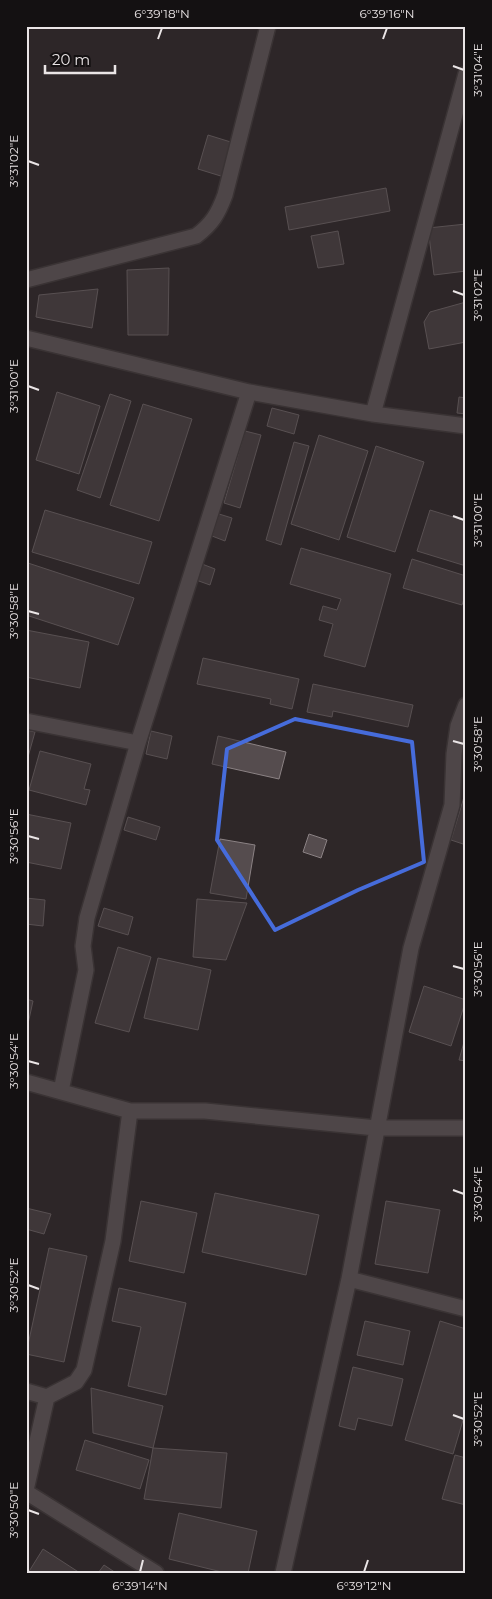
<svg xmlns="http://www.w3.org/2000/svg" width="492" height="1599" font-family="Montserrat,sans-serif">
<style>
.building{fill:#554c4e;stroke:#8b8284}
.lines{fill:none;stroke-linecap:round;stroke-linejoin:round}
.minor-casing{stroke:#494344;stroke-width:18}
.minor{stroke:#776e70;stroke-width:15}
.marked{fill:none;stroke:#466cdb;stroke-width:4;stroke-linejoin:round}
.ticks{fill:none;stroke:#eae5e6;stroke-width:2}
.neatline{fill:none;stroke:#eae5e6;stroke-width:2}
.ticks-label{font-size:12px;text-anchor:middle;fill:#eae5e6}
</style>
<rect width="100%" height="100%" fill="#2e2728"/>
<!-- building -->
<path class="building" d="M208 135 234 143 224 177 198 169Z
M386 188 390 211 289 230 285 207Z
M466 224V271L434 275 428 228Z
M338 231 344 264 318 268 311 236Z
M169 268 168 335H128L127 270Z
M98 289 92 328 36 317 39 295Z
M466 302V342L429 349 424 322 430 312Z
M57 392 100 406 79 474 36 460Z
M110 394 131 401 100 498 77 490Z
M459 397 466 398V414L457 413Z
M143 404 192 419 159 521 110 505Z
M272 408 299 415 294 434 267 426Z
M245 431 261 435 240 508 224 503Z
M319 435 368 451 339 540 291 524Z
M294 442 309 446 281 545 266 540Z
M376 446 424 462 395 552 347 537Z
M45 510 152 542 139 584 32 552Z
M430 510 466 521V566L417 551Z
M219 514 232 518 225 541 212 536Z
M301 548 391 574 365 667 324 656 333 624 319 620 323 606 337 610 341 599 290 584Z
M412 559 466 576V593L462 605 403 588Z
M28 563 134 598 118 645 26 615V570Z
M202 564 215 569 210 585 196 580Z
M26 630 89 642 80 688 26 677Z
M203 658 299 679 292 709 270 704 271 699 197 684Z
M313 684 413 705 408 727 333 711 332 717 307 712Z
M26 730 35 732 26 764Z
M151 731 172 736 167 759 146 754Z
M218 736 286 752 279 779 212 764Z
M40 751 91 764 84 789 90 790 86 805 29 790Z
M464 797H466V845L451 840Z
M26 814 71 823 61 869 26 862Z
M128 817 160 827 156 840 124 830Z
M309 834 327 840 321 858 303 852Z
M220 839 255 845 246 899 210 893Z
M26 898 45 900 43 926 26 924Z
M197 899 247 903 226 960 193 957Z
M104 908 133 917 128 935 98 926Z
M118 947 151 957 129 1032 95 1023Z
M158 958 211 970 198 1030 144 1018Z
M424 986 466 1000 451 1046 409 1032Z
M26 999 33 1001 26 1033Z
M466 1035V1061L459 1060Z
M215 1193 319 1215 306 1275 202 1252Z
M141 1201 197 1213 184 1273 129 1261Z
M386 1201 440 1210 428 1273 375 1264Z
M26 1208 51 1214 44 1234 26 1229Z
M49 1248 87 1256 64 1362 26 1354Z
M119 1288 186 1303 166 1395 128 1386 141 1327 112 1321Z
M365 1321 410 1331 403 1365 357 1355Z
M440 1321 466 1329V1410L453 1454 405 1440Z
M353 1367 403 1379 392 1426 358 1418 355 1430 339 1426Z
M91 1388 163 1406 153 1448 93 1433Z
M85 1440 149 1460 140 1489 76 1470Z
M153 1448 227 1453 221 1508 144 1499Z
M455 1455 466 1458V1505L442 1499Z
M179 1513 257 1531 248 1573H226L169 1559Z
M43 1549 80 1573H28Z
M104 1565 116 1573H98Z"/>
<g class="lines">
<!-- minor casing -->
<g class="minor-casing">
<path id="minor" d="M26 280 196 236C212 224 218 214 225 195L268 26
M26 338 249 392 373 414 466 426
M373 414 466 74
M26 721 138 743
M26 1082 130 1111H205L376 1128H466
M61 1091 86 970 83 946 87 918 138 743 249 392
M349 1279 466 1309
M26 1391 47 1397
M26 1490 47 1397 76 1382 84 1370 113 1241 130 1111
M26 1492 156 1573
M283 1573 349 1279 411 948 452 805 454 754 458 726 466 705"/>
</g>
<!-- minor -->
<use href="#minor" class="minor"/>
</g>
<!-- marked area -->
<path d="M0 0H492V1599H0ZM295 719 412 742 424 862 358 890 275 930 217 840 227 749Z" fill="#2e2728" fill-opacity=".55" fill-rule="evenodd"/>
<path class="marked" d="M295 719 412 742 424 862 358 890 275 930 217 840 227 749Z"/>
<!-- ticks -->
<path class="ticks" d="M158 39 162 28M383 39 387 28M453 66 464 70M28 161 39 165M453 291 464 295M28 386 39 390M453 516 464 520M28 611 39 614M453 741 464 744M28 836 39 839M453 966 464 969M28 1061 39 1064M453 1190 464 1194M28 1285 39 1289M453 1415 464 1419M28 1510 39 1514M140 1572 143 1560M364 1572 368 1560"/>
<!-- border -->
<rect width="492" height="1599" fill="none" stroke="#141112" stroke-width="55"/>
<!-- scale -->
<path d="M45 65v8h70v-8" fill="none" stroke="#eae5e6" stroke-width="2.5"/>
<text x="52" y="65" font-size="15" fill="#eae5e6" stroke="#141112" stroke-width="4" paint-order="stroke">20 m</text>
<rect x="28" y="28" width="436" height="1544" class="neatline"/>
<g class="ticks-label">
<text x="162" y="18">6°39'18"N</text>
<text x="387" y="18">6°39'16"N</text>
<text transform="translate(478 70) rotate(-90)" y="4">3°31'04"E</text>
<text transform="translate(14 161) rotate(-90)" y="4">3°31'02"E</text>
<text transform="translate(478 295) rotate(-90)" y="4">3°31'02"E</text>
<text transform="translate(14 386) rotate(-90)" y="4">3°31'00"E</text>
<text transform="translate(478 520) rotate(-90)" y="4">3°31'00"E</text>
<text transform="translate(14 611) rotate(-90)" y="4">3°30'58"E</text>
<text transform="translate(478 744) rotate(-90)" y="4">3°30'58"E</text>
<text transform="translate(14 836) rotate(-90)" y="4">3°30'56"E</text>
<text transform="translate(478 969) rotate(-90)" y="4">3°30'56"E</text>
<text transform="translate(14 1061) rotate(-90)" y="4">3°30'54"E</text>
<text transform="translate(478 1194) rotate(-90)" y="4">3°30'54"E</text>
<text transform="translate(14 1285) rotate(-90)" y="4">3°30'52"E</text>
<text transform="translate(478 1419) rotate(-90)" y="4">3°30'52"E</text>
<text transform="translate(14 1510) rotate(-90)" y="4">3°30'50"E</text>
<text x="140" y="1590">6°39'14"N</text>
<text x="364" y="1590">6°39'12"N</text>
</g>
</svg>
